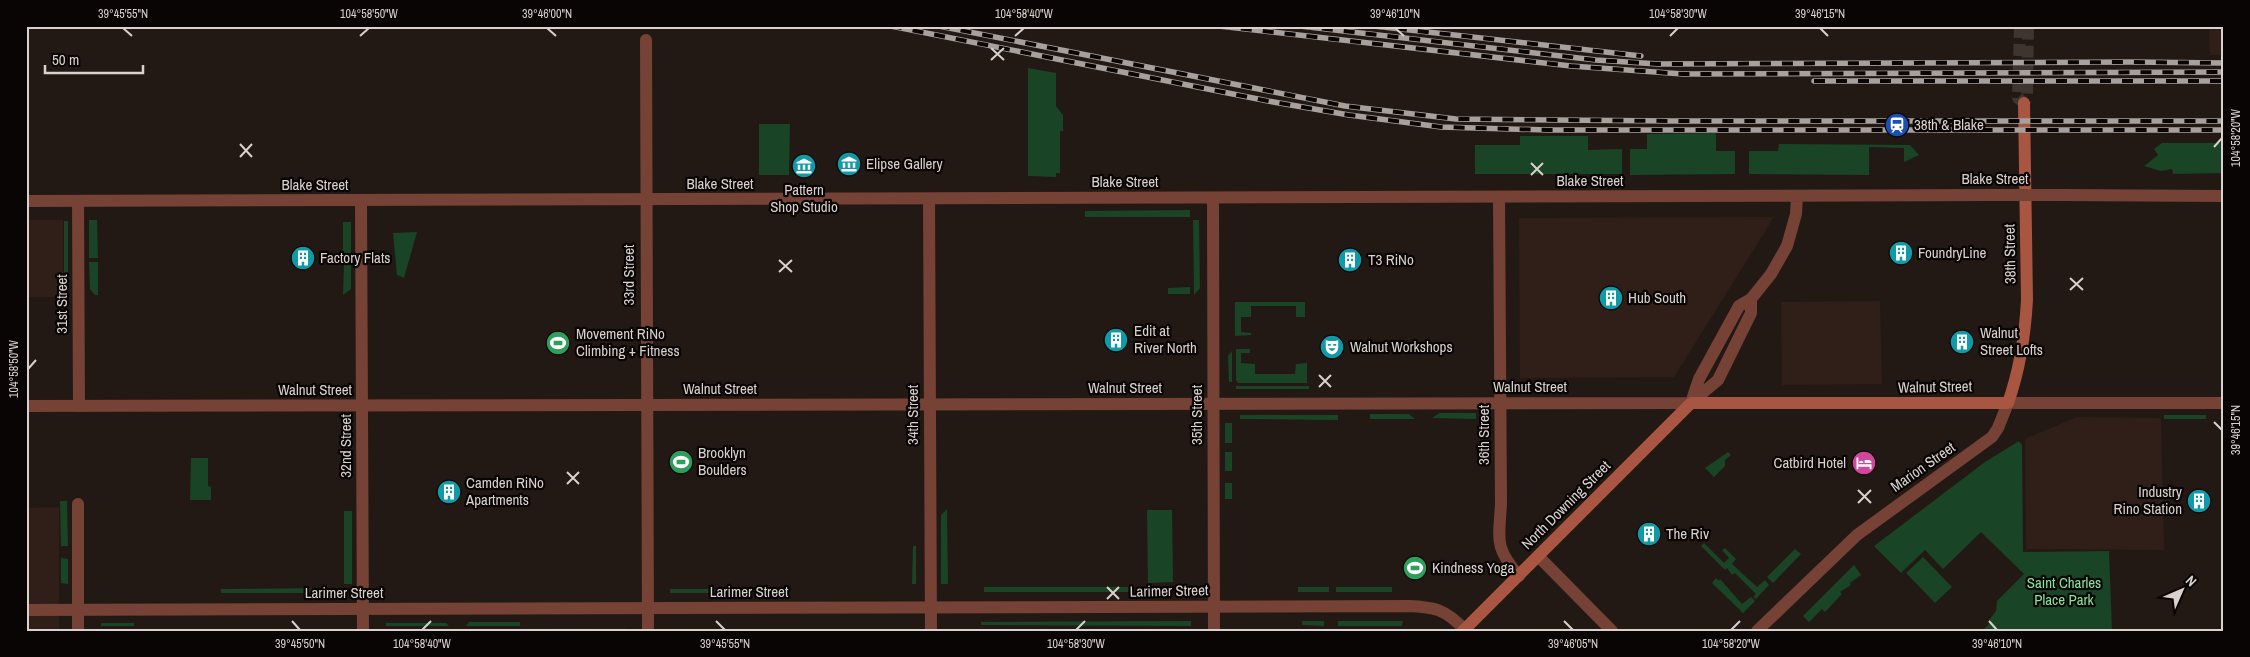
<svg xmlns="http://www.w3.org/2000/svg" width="2250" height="657" font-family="'Archivo Narrow',sans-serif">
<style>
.built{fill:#2f1f18}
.green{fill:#194425}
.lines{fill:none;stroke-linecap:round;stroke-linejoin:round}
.secondary-tunnel{stroke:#3e3530;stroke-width:12;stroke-dasharray:12 6;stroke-linecap:butt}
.minor{stroke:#754235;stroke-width:12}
.tertiary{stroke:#754235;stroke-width:12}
.secondary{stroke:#a85542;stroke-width:12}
.rail-casing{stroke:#a8a09c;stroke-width:5.5}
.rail{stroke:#090504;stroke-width:4;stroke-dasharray:11;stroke-linecap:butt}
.tertiary-bridge{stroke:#754235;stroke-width:12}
.ticks{fill:none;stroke:#d8d1ce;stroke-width:2}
.labels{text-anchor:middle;stroke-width:4.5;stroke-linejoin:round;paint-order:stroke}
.poi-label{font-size:15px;fill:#d8d1ce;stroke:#090504;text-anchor:start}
.street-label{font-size:15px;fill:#d8d1ce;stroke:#090504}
.park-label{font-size:15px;fill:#85e59d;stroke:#090504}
.neatline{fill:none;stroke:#d8d1ce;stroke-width:2}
.ticks-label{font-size:12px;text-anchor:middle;fill:#d8d1ce}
</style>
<rect width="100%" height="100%" fill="#231914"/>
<!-- built -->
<path class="built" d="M2209 26H2224V55H2210Z
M1774 217 1674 377 1520 378 1519 218Z
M26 220H63V297H26Z
M1880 301 1882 384 1782 385 1781 302Z
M2077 417 2161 418 2164 550 2026 549 2025 439Z
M59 507V631H26V508Z
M626 628V631H387V629Z"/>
<!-- green -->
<path class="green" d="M1028 68 1056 73V106L1063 115V131H1060V173H1056V177L1028 176Z
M759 124H790L789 175H759Z
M1716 133V151H1735V174L1630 175V149H1647V134Z
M1520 136H1588V150L1622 149V174H1475V145H1520Z
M2162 143H2224V173L2173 174 2172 169 2161 171 2144 166 2158 155 2154 149Z
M1779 144 1910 145 1919 155 1904 162V148L1869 147V175L1749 174V151H1778Z
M1190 210V217H1085V211Z
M89 220H97L98 258H89Z
M1193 220H1199L1200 288 1194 295Z
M64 221H68V296H64Z
M343 222H351V254H343Z
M417 232 404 278 397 275 393 233Z
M89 262H98V295H95L90 289Z
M344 265H351V289L343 295Z
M1190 287V294H1168V288Z
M1235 302H1305V317H1296V306H1251V317H1241V332L1251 333V335L1235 336Z
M1236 349H1250V353H1241V363L1255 364V374H1295L1296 364 1307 363V383H1238L1236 380Z
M1232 351V382H1229L1228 356Z
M1236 386H1309V389H1236Z
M1440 413H1476V419L1432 418Z
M1370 414H1409L1415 419H1370Z
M1240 415H1338V420L1240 419Z
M2164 415H2206V419H2164Z
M1225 423H1232V443H1225Z
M2019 441 2022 445 2023 552 2109 551 2112 631H1986L1984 629 1991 622 1989 620 1996 611 1997 601 2024 574 1981 532 1943 569 1925 550 1901 573 1874 546 1985 462Z
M1225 452H1232V471H1225Z
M1728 452 1731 455 1725 460V466L1714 477 1705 468Z
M191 458H208V486L211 487V500H190Z
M1225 483H1232V499H1225Z
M60 501H67L68 546H61Z
M947 509 948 584H941V515Z
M1147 510H1172L1173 582 1148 583Z
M344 511H352V584H344Z
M1704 543 1724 563 1729 558 1722 550 1725 548 1736 559 1732 564 1757 587 1765 580 1769 585 1756 599 1753 597 1756 594 1735 573 1732 575 1727 568 1725 570 1701 546Z
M913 546H916V584H912Z
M1795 549 1801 554 1773 583 1767 577Z
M1923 557 1952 587 1935 603 1906 573Z
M61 558 68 559V584L61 583Z
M1854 565 1861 575 1850 583 1851 585 1840 592 1842 594 1825 612 1822 609 1809 622 1803 616Z
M1716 578 1719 581 1720 579 1742 604 1751 597 1755 601 1743 613 1712 583Z
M984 587H1132L1130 592H984Z
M1298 587H1329V592H1298Z
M1336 587H1392V592H1336Z
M332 588V593H221V589Z
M670 589H730L733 593H670Z
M1191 621V626L981 625V622Z
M1302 621H1324V626L1302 625Z
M1338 621H1403L1402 626H1338Z
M469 622H520V626H466Z
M101 623H134V626H101Z
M386 623H446L449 626H386Z"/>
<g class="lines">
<!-- secondary-tunnel -->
<path class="secondary-tunnel" d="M2020 26 2018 98 2024 103 2027 98 2028 26"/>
<!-- minor -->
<path class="minor" d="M646 40 648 631
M1499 197 1501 504C1499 540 1494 547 1519 576
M1213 198 1214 631
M929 199 931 631
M78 201 79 406
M361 201 363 631
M1538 556 1612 631
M78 631V504"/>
<!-- tertiary -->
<path class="tertiary" d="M2061 195 2224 196
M26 201 1994 195
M1693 401 1718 380 1751 313V299
M1691 403 1699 379 1739 306 1751 299 1771 274 1787 246 1796 214 1797 196
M26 406 1691 403
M26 610 1408 606C1435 607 1445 609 1465 630
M1757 631 1857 535 1992 437 1998 428 2008 403H2224"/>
<!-- secondary -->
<path class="secondary" d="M1463 631 1691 403H2008C2020 369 2025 336 2027 300L2024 103"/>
<!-- rail casing -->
<g class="rail-casing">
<path id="rail" d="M891 26 1268 101 1349 115 1441 127 1547 130H2224
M939 26 1345 106 1456 119 1673 121H2224
M1219 26 1571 66 1683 74 2224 72
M1300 26 1596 60 1658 64 2132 62 2224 63
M1374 26 1641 56
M1814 81H2224"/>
</g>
<!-- rail -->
<use href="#rail" class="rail"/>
<!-- tertiary-bridge -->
<path class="tertiary-bridge" d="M1994 195H2061"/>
</g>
<!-- ticks -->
<path class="ticks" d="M123 28 132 36M547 28 556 36M1395 28 1404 36M1820 28 1828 36M360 36 369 28M1015 36 1024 28M1670 36 1678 28M991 48 1004 60M991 60 1004 48M240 144 252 157M2214 147 2222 138M240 157 252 144M1531 163 1543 175M1531 175 1543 163M779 260 792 272M779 272 792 260M2070 278 2083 290M2070 290 2083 278M28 369 36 360M1319 375 1331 387M1319 387 1331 375M2214 422 2222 430M567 472 579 484M567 484 579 472M1858 490 1871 503M1858 503 1871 490M1107 587 1119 599M1107 599 1119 587M292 621 300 630M716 621 725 630M1564 621 1573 630M1989 621 1997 630M422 630 431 621M1076 630 1085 621M1731 630 1740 621"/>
<!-- icons -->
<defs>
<g id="station-disc" transform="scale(1.25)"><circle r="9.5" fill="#1a4fb4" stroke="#090504"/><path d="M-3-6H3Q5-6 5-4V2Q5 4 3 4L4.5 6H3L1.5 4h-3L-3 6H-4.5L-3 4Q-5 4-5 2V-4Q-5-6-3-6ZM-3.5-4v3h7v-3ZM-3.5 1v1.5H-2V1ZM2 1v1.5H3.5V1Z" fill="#fff"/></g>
<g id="museum-disc" transform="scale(1.25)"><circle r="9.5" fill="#0f9aa8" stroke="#090504"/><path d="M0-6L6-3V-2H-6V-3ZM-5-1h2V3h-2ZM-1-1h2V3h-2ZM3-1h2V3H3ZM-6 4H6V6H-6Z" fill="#fff"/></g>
<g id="building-disc" transform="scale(1.25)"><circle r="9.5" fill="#0f9aa8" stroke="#090504"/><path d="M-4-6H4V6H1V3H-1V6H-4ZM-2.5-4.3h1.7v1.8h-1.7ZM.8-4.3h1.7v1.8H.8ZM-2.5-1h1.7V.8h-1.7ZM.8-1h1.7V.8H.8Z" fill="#fff"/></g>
<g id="stadium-disc" transform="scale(1.25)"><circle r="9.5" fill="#2e9e5b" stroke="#090504"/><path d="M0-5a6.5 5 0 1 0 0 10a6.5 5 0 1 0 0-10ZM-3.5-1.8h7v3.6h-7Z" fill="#fff"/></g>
<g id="theatre-disc" transform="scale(1.25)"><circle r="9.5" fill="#0f9aa8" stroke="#090504"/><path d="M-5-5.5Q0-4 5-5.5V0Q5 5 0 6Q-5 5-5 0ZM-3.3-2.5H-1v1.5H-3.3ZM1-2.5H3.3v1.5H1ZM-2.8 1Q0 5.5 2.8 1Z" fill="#fff"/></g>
<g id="hotel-disc" transform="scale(1.25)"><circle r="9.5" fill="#d1479c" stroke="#090504"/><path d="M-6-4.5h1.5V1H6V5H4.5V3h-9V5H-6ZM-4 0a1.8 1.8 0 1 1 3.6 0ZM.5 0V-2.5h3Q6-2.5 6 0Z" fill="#fff"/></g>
</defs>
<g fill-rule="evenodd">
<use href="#station-disc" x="1897" y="125"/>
<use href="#museum-disc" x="849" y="164"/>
<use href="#museum-disc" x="804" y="166"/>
<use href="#building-disc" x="1901" y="253"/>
<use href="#building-disc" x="303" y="258"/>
<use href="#building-disc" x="1350" y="260"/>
<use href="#building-disc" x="1611" y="298"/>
<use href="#building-disc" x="1116" y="340"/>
<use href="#building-disc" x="1962" y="342"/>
<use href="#stadium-disc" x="558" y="343"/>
<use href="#theatre-disc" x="1332" y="347"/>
<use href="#stadium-disc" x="681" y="462"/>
<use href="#hotel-disc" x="1864" y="463"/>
<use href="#building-disc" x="449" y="492"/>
<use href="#building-disc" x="2199" y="501"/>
<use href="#building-disc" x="1649" y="534"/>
<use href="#stadium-disc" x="1415" y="568"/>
</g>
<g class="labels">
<!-- poi labels -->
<g class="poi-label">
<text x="1914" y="130">38th &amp; Blake</text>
<text x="866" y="169">Elipse Gallery</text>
<text x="804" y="195" text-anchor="middle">Pattern<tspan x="804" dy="17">Shop Studio</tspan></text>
<text x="1918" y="258">FoundryLine</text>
<text x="320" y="263">Factory Flats</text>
<text x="1368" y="265">T3 RiNo</text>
<text x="1628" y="303">Hub South</text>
<text x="1134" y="336">Edit at<tspan x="1134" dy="17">River North</tspan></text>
<text x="1980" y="338">Walnut<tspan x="1980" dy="17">Street Lofts</tspan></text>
<text x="576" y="339">Movement RiNo<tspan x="576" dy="17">Climbing + Fitness</tspan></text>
<text x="1350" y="352">Walnut Workshops</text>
<text x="698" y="458">Brooklyn<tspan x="698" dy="17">Boulders</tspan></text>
<text x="1846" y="468" text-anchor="end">Catbird Hotel</text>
<text x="466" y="488">Camden RiNo<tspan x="466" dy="17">Apartments</tspan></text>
<text x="2182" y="497" text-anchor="end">Industry<tspan x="2182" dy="17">Rino Station</tspan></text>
<text x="1666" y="539">The Riv</text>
<text x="1432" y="573">Kindness Yoga</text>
</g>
<!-- street labels -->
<g class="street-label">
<text x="1995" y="184">Blake Street</text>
<text x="1590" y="186">Blake Street</text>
<text x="1125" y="187">Blake Street</text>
<text x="720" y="189">Blake Street</text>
<text x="315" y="190">Blake Street</text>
<text transform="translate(2010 254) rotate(-91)" y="5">38th Street</text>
<text transform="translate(629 275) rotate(-90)" y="5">33rd Street</text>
<text transform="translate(62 304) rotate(-90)" y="5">31st Street</text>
<text x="1530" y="392">Walnut Street</text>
<text transform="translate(1935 387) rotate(-1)" y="5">Walnut Street</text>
<text x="1125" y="393">Walnut Street</text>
<text x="720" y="394">Walnut Street</text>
<text x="315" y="395">Walnut Street</text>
<text transform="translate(913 415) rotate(-90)" y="5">34th Street</text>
<text transform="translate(1197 415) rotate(-90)" y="5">35th Street</text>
<text transform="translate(1484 435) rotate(-90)" y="5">36th Street</text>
<text transform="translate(346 446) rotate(-90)" y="5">32nd Street</text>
<text transform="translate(1923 467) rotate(-35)" y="5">Marion Street</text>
<text transform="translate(1566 505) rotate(-45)" y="5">North Downing Street</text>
<text transform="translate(1169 591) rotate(-1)" y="5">Larimer Street</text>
<text x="749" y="597">Larimer Street</text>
<text x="344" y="598">Larimer Street</text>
</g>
<!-- park labels -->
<g class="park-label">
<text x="2064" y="588">Saint Charles<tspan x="2064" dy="17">Place Park</tspan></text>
</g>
</g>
<!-- border -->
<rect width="2250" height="657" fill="none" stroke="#090504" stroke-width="55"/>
<!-- north arrow -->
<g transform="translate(2182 590) rotate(45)" stroke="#090504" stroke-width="4" paint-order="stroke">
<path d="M0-4L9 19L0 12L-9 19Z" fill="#d8d1ce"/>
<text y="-8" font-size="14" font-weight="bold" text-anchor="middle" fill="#d8d1ce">N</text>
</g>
<!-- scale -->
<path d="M45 65v8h98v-8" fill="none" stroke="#d8d1ce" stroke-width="2.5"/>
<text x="52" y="65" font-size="15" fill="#d8d1ce" stroke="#090504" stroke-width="4" paint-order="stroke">50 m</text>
<rect x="28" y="28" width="2194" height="602" class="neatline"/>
<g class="ticks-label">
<text x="123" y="18">39°45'55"N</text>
<text x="369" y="18">104°58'50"W</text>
<text x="547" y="18">39°46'00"N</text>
<text x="1024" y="18">104°58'40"W</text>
<text x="1395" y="18">39°46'10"N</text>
<text x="1678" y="18">104°58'30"W</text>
<text x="1820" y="18">39°46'15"N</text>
<text transform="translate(2236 138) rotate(-90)" y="4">104°58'20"W</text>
<text transform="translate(14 369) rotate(-90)" y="4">104°58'50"W</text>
<text transform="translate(2236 430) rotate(-90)" y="4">39°46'15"N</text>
<text x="300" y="648">39°45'50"N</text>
<text x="422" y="648">104°58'40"W</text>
<text x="725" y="648">39°45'55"N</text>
<text x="1076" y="648">104°58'30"W</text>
<text x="1573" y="648">39°46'05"N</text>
<text x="1731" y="648">104°58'20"W</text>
<text x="1997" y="648">39°46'10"N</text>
</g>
</svg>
